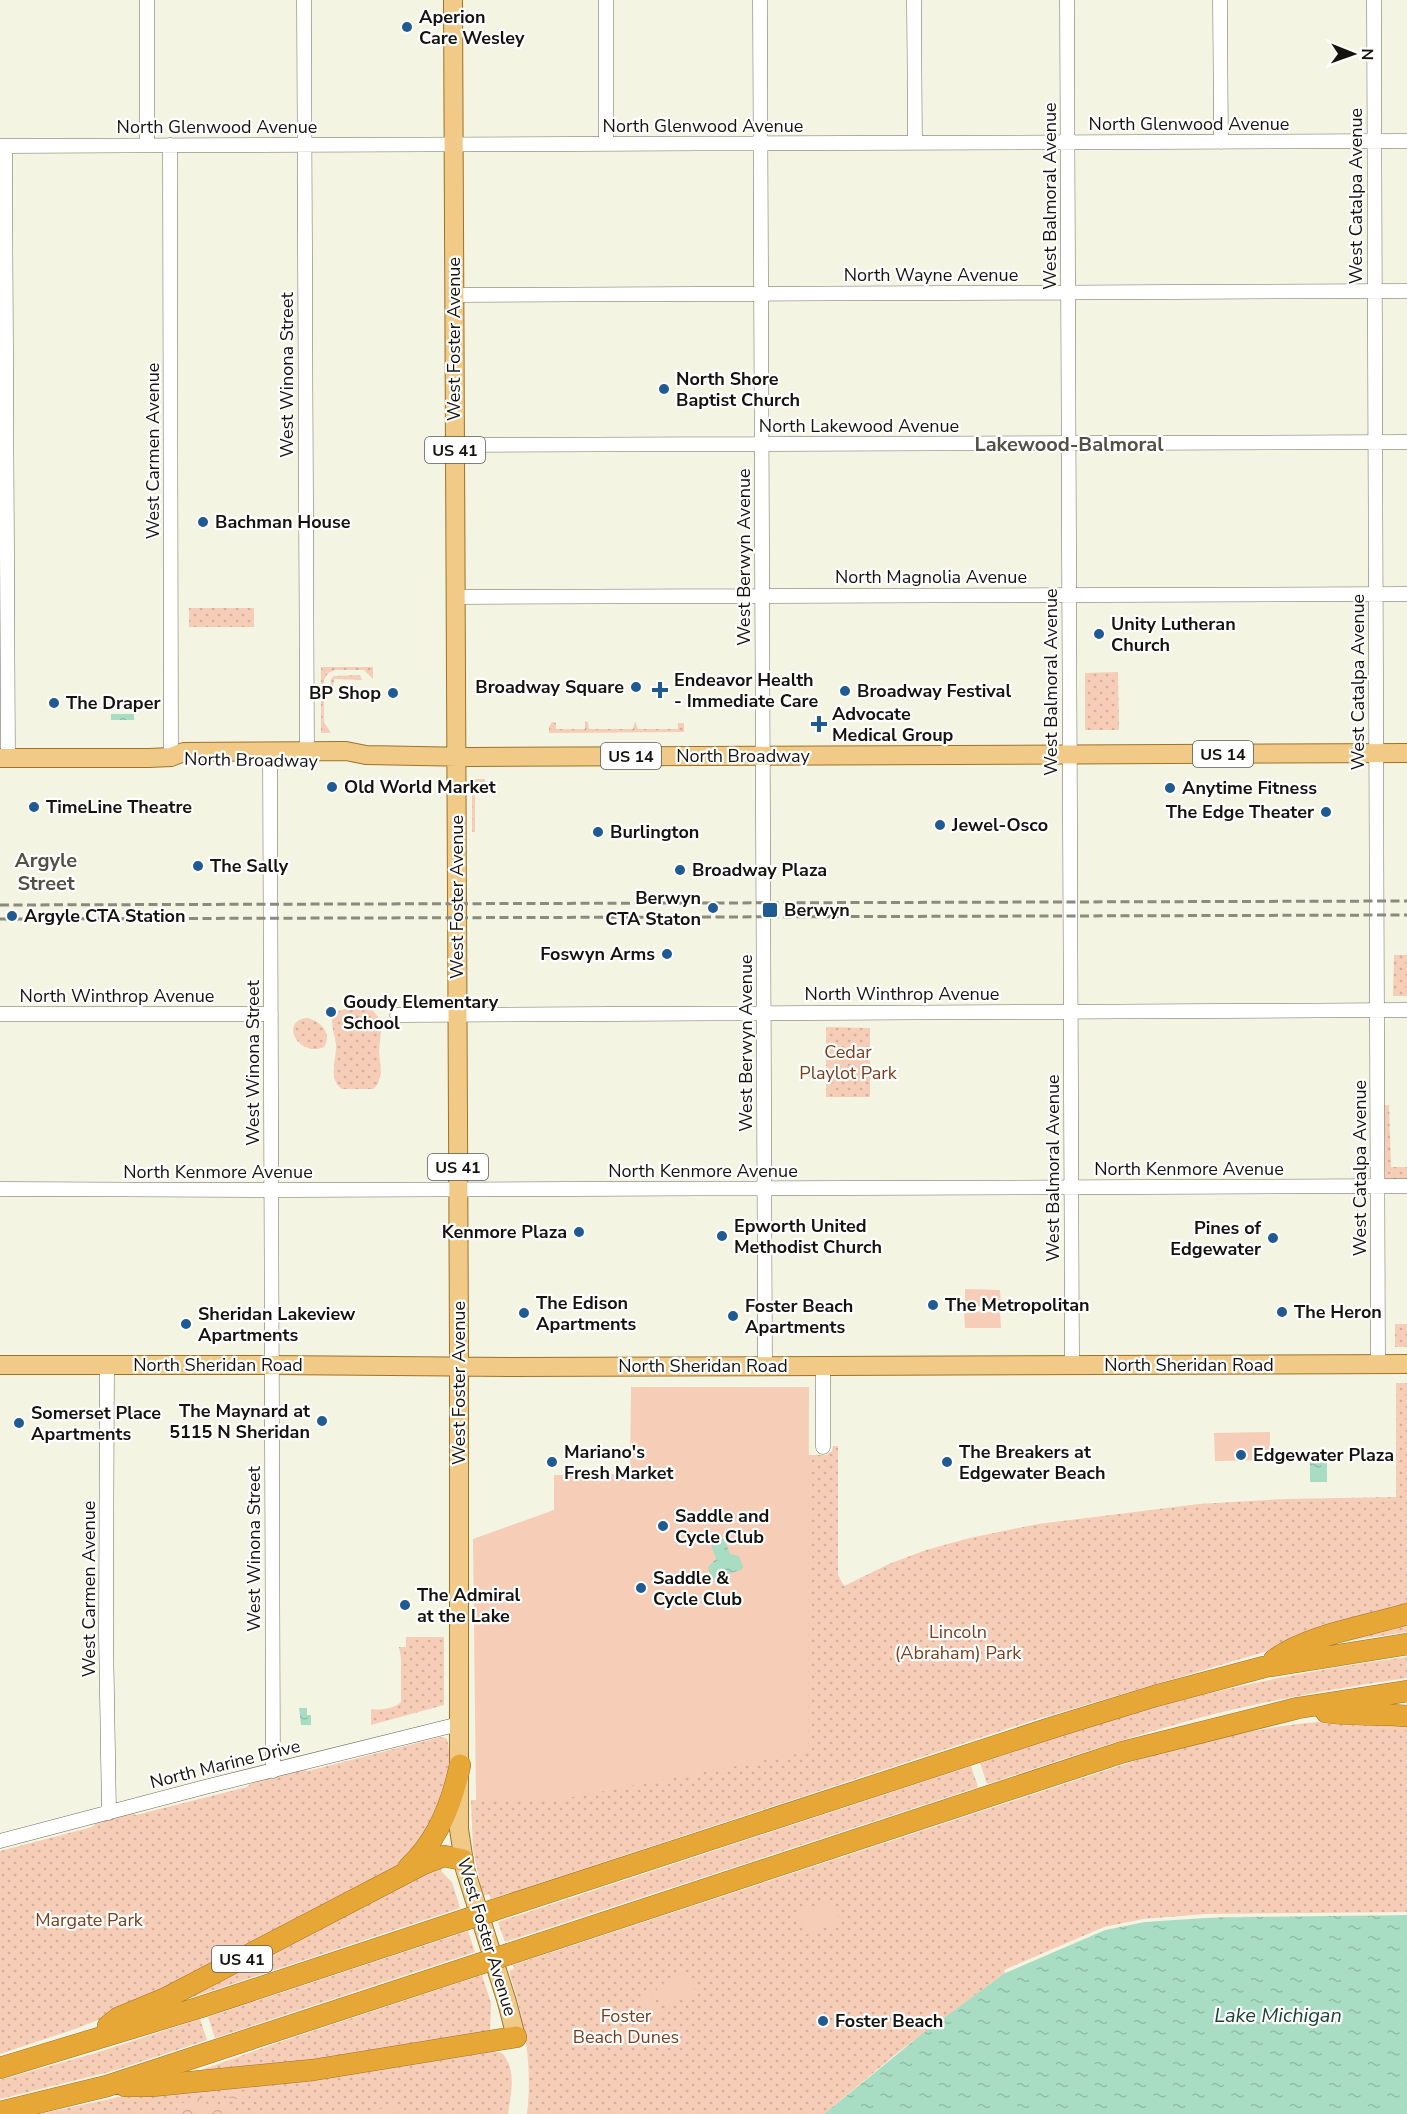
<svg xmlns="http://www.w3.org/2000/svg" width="1407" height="2114" font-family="'Nunito Sans',sans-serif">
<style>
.green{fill:url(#green-dots)}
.forest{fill:url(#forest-crowns)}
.pitch{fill:#f6cdb7}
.water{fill:url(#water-ripples)}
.pier{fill:#f4f4e3}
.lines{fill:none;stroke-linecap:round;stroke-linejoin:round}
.minor-casing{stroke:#6d6d5e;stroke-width:15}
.major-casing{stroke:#9d7329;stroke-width:20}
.highway-casing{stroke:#9d7329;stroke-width:22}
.minor{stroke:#fff;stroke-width:14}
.major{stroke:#f1ca87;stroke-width:18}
.highway{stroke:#e7a737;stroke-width:21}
.rail{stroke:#8a8a7e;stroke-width:3;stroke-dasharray:9 4.5;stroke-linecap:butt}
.highway-bridge-casing{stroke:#9d7329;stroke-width:22;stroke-linecap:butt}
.highway-bridge{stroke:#e7a737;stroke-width:21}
.poi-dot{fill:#1f5b92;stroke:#fff;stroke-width:2}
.labels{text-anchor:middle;stroke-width:4.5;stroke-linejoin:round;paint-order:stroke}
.shield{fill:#fff;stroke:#5a5a56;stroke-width:1.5}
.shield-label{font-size:16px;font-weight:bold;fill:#14130e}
.poi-label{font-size:18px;font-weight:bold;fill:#14130e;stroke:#fff;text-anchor:start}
.street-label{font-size:18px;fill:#14130e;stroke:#fff}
.park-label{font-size:18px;fill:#793d1a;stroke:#fff}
.neighbourhood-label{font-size:20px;font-weight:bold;fill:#525144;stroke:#fff}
.water-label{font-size:20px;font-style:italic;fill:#184332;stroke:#fff}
</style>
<defs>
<pattern id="green-dots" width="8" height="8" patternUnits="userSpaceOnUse" patternTransform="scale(1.5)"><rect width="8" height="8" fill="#f6cdb7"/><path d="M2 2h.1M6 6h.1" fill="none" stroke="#d2af9c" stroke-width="1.8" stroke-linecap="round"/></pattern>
<pattern id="forest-crowns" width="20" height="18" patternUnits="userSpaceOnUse" patternTransform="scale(1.5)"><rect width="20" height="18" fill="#f6cdb7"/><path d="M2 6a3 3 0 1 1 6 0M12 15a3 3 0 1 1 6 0" fill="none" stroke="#d2af9c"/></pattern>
<pattern id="water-ripples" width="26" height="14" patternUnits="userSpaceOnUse" patternTransform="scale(1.5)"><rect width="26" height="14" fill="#a8ddc3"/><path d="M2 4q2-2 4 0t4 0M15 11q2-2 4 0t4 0" fill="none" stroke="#90bda6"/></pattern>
</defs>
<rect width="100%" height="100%" fill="#f4f4e3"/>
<!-- green -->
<path class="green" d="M189 608H254V627H189Z
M321 667H373V679L364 670H335L328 673 324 680V722L331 733H321Z
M1118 672 1119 730H1085V673Z
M360 675 362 680 334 679 333 687H330L331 679 334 676Z
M585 721 588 722 589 729H633L635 721 638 729H678V723H684V732L549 733V727L552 722 556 723V729H585Z
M475 779H485V791H475V832H472V782Z
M1394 955H1407V996H1393Z
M347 1008 372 1010 382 1021 379 1051 381 1073 378 1084 373 1089H342C327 1078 337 1059 336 1044 335 1036 332 1029 332 1020L339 1011Z
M306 1018C320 1020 333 1033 324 1047 299 1058 279 1022 306 1018Z
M826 1027 870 1028V1097H826Z
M1383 1105H1389L1391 1167H1407V1183H1383Z
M1395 1324H1407V1347H1395Z
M1396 1383H1407V1610L1031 1721 491 1899 489 1894 483 1896 473 1849 471 1800H558L808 1468V1455H826L832 1451 833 1446H838V1575L844 1586 889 1564 926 1550 970 1538 1038 1524 1199 1504 1284 1499 1396 1497Z
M1407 1622V1632L1346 1641V1639Z
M406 1637H444V1705L371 1725V1709C380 1711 395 1708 401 1702V1658L399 1647H406Z
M1407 1657V1678C1344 1687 1281 1698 1218 1713 1140 1733 1064 1759 987 1784L980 1763C1034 1745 1087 1726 1142 1711 1229 1686 1317 1669 1407 1657Z
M1352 1720 1407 1723V1915L1186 1918 1144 1922 1105 1930 1005 1973 897 2053 824 2114H527C533 2065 524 2018 509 1971L514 1969 513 1965 1156 1754C1224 1736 1281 1722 1352 1720Z
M440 1737 446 1738C455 1754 443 1807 435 1824 428 1838 414 1852 404 1864L121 2011 75 2029 0 2054V1851L92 1827 97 1822 131 1813 136 1815 247 1787 253 1782 302 1769 308 1771Z
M971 1766 978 1787 505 1942 498 1922Z
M439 1863 442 1872 452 1882 460 1908 166 2006Z
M468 1931 475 1952 215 2038 208 2017Z
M482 1975 491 2003 490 2033 409 2050 190 2074 274 2044Z
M200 2019 207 2040 109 2072 0 2099V2080L96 2053Z
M489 2050 502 2053C517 2069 511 2094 508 2114H40L124 2096Z"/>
<!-- forest -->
<path class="forest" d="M230 2088H238L242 2092 247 2090 250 2095 247 2099 242 2096 237 2099 228 2098 226 2095Z
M199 2097 203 2098 207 2105 215 2103 218 2108H220V2102L224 2106 228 2105 229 2113 199 2114 195 2110 194 2114H178L177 2112C177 2102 185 2103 193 2101L194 2098Z"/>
<!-- pitch -->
<path class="pitch" d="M965 1289 1000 1290 1001 1306H965Z
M964 1311 1000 1312 1001 1328H965Z
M631 1387H809L808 1752 558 1800H476L473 1539 554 1510V1475L630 1474Z
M1270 1432V1460L1215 1461 1214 1433Z
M832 1900 840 1922 805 1935 796 1913Z
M686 1973 696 1993 666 2007 656 1987Z
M651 1992 661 2012 649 2019 639 1999Z
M396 2107V2114H338Z"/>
<!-- water -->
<path class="water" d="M111 714H134V720H111Z
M1310 1453H1327V1482H1310Z
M724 1538 730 1554 739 1556 743 1567 741 1570 714 1578 711 1577 708 1567 716 1559 710 1542Z
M299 1708H307V1715H311V1725H301Z
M1407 1915V2114H824L922 2034 1005 1973 1105 1930 1144 1922 1186 1918Z"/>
<!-- pier -->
<path class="pier" d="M1407 1912V1915L1221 1917 1144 1922 1105 1930 1005 1973 1004 1970 1104 1927 1143 1919 1206 1914Z"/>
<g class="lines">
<!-- minor casing -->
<g class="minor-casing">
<path id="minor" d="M147 0V145
M304 0 307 751
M606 0V144
M760 0 765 1365
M914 0 915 143
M1067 0 1072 1365
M1220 0 1221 142
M1374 0 1378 1364
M170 145 171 757
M0 146 1407 141
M5 146 8 758
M454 295 1407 291
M455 445 1407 442
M455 597 1407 594
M270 751 273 1771
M0 1014H271
M397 1015 1407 1010
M0 1189 284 1190 1407 1186
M107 1365 106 1635 109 1813
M823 1447V1365
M0 1841 205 1787 459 1724"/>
</g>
<!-- major casing -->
<g class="major-casing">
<path id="major" d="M453 0 459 1349V1829L465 1869 507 2002 516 2037
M0 758H149L171 757 184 752 346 751 366 755 471 757 1407 753
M0 1365H272L510 1367 1407 1364"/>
</g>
<!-- highway casing -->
<g class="highway-casing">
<path id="highway" d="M1274 1660C1307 1635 1367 1626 1407 1614
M1326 1712C1352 1716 1380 1713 1407 1716
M409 1867C438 1840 452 1804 460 1765
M494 1910 1051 1728 1155 1696 1264 1667 1407 1644
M509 1954 1123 1752 1298 1708 1407 1691
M108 2026 118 2018 164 1999 423 1864 444 1856 463 1860
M0 2068 201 2007 464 1920
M125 2086H151L313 2070 516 2037
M0 2112 107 2086 479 1964"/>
</g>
<!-- minor -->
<use href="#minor" class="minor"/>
<!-- major -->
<use href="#major" class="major"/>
<!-- highway -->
<use href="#highway" class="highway"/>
<!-- rail -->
<path class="rail" d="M0 905 1407 901
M0 919 1407 915"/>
<!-- highway-bridge casing -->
<g class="highway-bridge-casing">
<path id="highway-bridge" d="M464 1920 494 1910
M479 1964 509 1954"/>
</g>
<!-- highway-bridge -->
<use href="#highway-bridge" class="highway-bridge"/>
</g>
<!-- markers -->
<g class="poi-dot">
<circle cx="407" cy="27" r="6"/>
<circle cx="664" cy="389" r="6"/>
<circle cx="203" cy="522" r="6"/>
<circle cx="1099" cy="634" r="6"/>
<circle cx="636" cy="687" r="6"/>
<path d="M657 681h6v6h6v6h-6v6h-6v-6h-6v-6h6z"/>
<circle cx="845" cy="691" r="6"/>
<circle cx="393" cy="693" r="6"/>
<circle cx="54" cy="703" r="6"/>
<path d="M816 715h6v6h6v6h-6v6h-6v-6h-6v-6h6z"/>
<circle cx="332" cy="787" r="6"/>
<circle cx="1170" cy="788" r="6"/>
<circle cx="34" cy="807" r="6"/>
<circle cx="1326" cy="812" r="6"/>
<circle cx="940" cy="825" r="6"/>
<circle cx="598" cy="832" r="6"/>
<circle cx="198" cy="866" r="6"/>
<circle cx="680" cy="870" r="6"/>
<circle cx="713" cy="908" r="6"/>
<rect x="762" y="902" width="16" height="16" rx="3"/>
<circle cx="12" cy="916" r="6"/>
<circle cx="667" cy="954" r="6"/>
<circle cx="331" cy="1012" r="6"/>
<circle cx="579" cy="1232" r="6"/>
<circle cx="722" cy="1236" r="6"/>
<circle cx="1273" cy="1238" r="6"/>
<circle cx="933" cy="1305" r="6"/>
<circle cx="1282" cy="1312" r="6"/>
<circle cx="524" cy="1313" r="6"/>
<circle cx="733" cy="1316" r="6"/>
<circle cx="186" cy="1324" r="6"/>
<circle cx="322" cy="1421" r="6"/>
<circle cx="19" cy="1423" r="6"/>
<circle cx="1241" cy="1455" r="6"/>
<circle cx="552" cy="1462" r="6"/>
<circle cx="947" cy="1462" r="6"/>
<circle cx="663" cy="1526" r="6"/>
<circle cx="641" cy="1588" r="6"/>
<circle cx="405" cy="1605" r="6"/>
<circle cx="823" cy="2021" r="6"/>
</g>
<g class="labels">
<!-- shield labels -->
<g class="shield">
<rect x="425" y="437" width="60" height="26" rx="4.5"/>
<rect x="1193" y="741" width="60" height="26" rx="4.5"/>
<rect x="601" y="743" width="60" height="26" rx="4.5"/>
<rect x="428" y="1154" width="60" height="26" rx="4.5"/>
<rect x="212" y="1946" width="60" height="26" rx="4.5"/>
</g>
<g class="shield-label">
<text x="455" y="456">US 41</text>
<text x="1223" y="760">US 14</text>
<text x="631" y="762">US 14</text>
<text x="458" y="1173">US 41</text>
<text x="242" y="1965">US 41</text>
</g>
<!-- poi labels -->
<g class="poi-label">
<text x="419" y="23">Aperion<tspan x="419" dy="21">Care Wesley</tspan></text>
<text x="676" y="385">North Shore<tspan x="676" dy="21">Baptist Church</tspan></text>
<text x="215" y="528">Bachman House</text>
<text x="1111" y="630">Unity Lutheran<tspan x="1111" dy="21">Church</tspan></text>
<text x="674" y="686">Endeavor Health<tspan x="674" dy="21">- Immediate Care</tspan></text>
<text x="624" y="693" text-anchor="end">Broadway Square</text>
<text x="857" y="697">Broadway Festival</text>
<text x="381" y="699" text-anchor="end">BP Shop</text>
<text x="66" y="709">The Draper</text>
<text x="832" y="720">Advocate<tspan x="832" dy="21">Medical Group</tspan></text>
<text x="344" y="793">Old World Market</text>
<text x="1182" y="794">Anytime Fitness</text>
<text x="46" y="813">TimeLine Theatre</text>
<text x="1314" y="818" text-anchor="end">The Edge Theater</text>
<text x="952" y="831">Jewel-Osco</text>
<text x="610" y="838">Burlington</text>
<text x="210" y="872">The Sally</text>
<text x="692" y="876">Broadway Plaza</text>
<text x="701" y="904" text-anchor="end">Berwyn<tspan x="701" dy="21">CTA Staton</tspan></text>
<text x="784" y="916">Berwyn</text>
<text x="24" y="922">Argyle CTA Station</text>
<text x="655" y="960" text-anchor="end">Foswyn Arms</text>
<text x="343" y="1008">Goudy Elementary<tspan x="343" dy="21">School</tspan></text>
<text x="734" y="1232">Epworth United<tspan x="734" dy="21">Methodist Church</tspan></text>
<text x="1261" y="1234" text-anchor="end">Pines of<tspan x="1261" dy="21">Edgewater</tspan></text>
<text x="567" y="1238" text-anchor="end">Kenmore Plaza</text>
<text x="536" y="1309">The Edison<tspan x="536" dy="21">Apartments</tspan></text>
<text x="945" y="1311">The Metropolitan</text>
<text x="745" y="1312">Foster Beach<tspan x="745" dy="21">Apartments</tspan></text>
<text x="1294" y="1318">The Heron</text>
<text x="198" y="1320">Sheridan Lakeview<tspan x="198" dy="21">Apartments</tspan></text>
<text x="310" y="1417" text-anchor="end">The Maynard at<tspan x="310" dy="21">5115 N Sheridan</tspan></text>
<text x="31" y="1419">Somerset Place<tspan x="31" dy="21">Apartments</tspan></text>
<text x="564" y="1458">Mariano's<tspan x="564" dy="21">Fresh Market</tspan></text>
<text x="959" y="1458">The Breakers at<tspan x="959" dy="21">Edgewater Beach</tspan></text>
<text x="1253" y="1461">Edgewater Plaza</text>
<text x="675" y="1522">Saddle and<tspan x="675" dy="21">Cycle Club</tspan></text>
<text x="653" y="1584">Saddle &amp;<tspan x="653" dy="21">Cycle Club</tspan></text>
<text x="417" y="1601">The Admiral<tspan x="417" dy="21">at the Lake</tspan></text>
<text x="835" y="2027">Foster Beach</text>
</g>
<!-- street labels -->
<g class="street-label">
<text x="1189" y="130">North Glenwood Avenue</text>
<text x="703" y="132">North Glenwood Avenue</text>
<text x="217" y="133">North Glenwood Avenue</text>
<text transform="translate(1050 196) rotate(-90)" y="6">West Balmoral Avenue</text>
<text transform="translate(1356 196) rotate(-90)" y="6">West Catalpa Avenue</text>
<text x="931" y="281">North Wayne Avenue</text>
<text transform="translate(454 339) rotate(-90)" y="6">West Foster Avenue</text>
<text transform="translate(287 375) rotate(-90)" y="6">West Winona Street</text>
<text x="859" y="432">North Lakewood Avenue</text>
<text transform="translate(153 451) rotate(-90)" y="6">West Carmen Avenue</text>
<text transform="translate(744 557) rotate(-90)" y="6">West Berwyn Avenue</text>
<text x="931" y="583">North Magnolia Avenue</text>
<text transform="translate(1051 682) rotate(-90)" y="6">West Balmoral Avenue</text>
<text transform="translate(1358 682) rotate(-90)" y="6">West Catalpa Avenue</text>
<text x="743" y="762">North Broadway</text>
<text transform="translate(251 760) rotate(1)" y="6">North Broadway</text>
<text transform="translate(457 897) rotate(-90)" y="6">West Foster Avenue</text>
<text x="902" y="1000">North Winthrop Avenue</text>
<text x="117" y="1002">North Winthrop Avenue</text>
<text transform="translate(746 1043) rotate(-90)" y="6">West Berwyn Avenue</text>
<text transform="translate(253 1063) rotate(-90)" y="6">West Winona Street</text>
<text transform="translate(1053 1168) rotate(-90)" y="6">West Balmoral Avenue</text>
<text transform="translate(1360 1168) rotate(-90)" y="6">West Catalpa Avenue</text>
<text x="1189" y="1175">North Kenmore Avenue</text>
<text x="703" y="1177">North Kenmore Avenue</text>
<text x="218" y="1178">North Kenmore Avenue</text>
<text x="218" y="1371">North Sheridan Road</text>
<text x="1189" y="1371">North Sheridan Road</text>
<text x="703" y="1372">North Sheridan Road</text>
<text transform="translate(459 1383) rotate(-90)" y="6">West Foster Avenue</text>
<text transform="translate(254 1549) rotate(-90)" y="6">West Winona Street</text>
<text transform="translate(89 1589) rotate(-90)" y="6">West Carmen Avenue</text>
<text transform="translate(225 1764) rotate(-14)" y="6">North Marine Drive</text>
<text transform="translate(487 1937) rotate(73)" y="6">West Foster Avenue</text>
</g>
<!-- park labels -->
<g class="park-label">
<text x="848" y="1058">Cedar<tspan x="848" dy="21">Playlot Park</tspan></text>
<text x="958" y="1638">Lincoln<tspan x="958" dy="21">(Abraham) Park</tspan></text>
<text x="89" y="1926">Margate Park</text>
<text x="626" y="2022">Foster<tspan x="626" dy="21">Beach Dunes</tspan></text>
</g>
<!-- neighbourhood labels -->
<g class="neighbourhood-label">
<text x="1069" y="451">Lakewood-Balmoral</text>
<text x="46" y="867">Argyle<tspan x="46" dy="23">Street</tspan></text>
</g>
<!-- water labels -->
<g class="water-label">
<text x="1278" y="2022">Lake Michigan</text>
</g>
</g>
<!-- north arrow -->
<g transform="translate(1353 54) rotate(91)" stroke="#ffffff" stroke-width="4.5" paint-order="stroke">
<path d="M0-4.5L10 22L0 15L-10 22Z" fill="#14130e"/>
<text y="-9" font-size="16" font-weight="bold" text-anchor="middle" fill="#14130e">N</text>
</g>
</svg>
